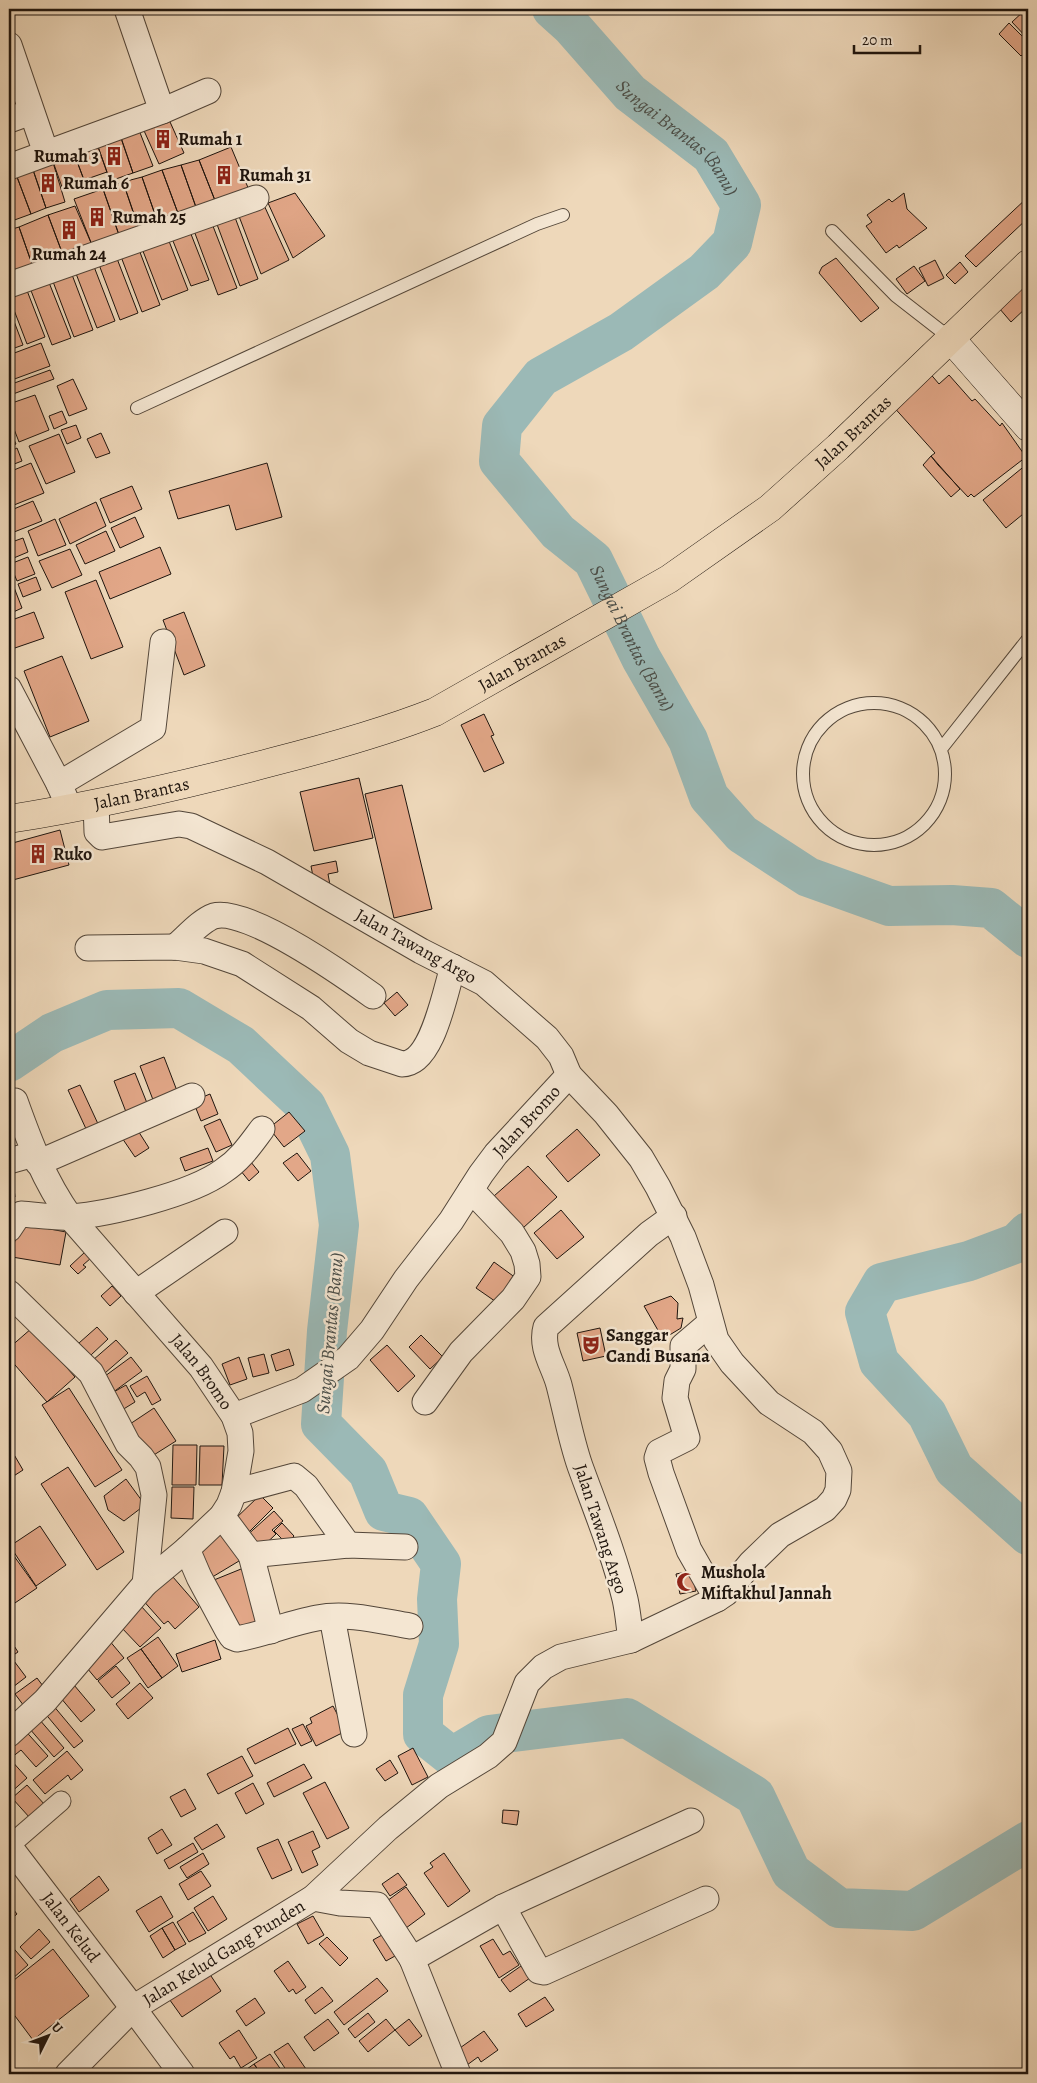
<svg xmlns="http://www.w3.org/2000/svg" width="1037" height="2083" font-family="Alegreya,serif">
<style>
.lines{fill:none;stroke-linecap:round;stroke-linejoin:round}
.river{stroke:#9bb9b6;stroke-width:40}
.building{fill:#e2a788;stroke:#1f150e}
.service-casing{stroke:#534639;stroke-width:14}
.pedestrian-casing{stroke:#534639;stroke-width:21}
.minor-casing{stroke:#534639;stroke-width:27}
.secondary-casing{stroke:#1f150e;stroke-width:29}
.primary-casing{stroke:#1f150e;stroke-width:29}
.service{stroke:#f4e6d2;stroke-width:12}
.pedestrian{stroke:#f4e6d2;stroke-width:19}
.minor{stroke:#f4e6d2;stroke-width:25}
.secondary{stroke:#f4e6d2;stroke-width:28}
.primary{stroke:#eed8ba;stroke-width:28}
.labels{text-anchor:middle;stroke-width:5;stroke-linejoin:round;paint-order:stroke}
.poi-label{font-size:18px;font-weight:bold;fill:#1f150e;stroke:#f4e6d2;text-anchor:start}
.street-label{font-size:18px;fill:#1f150e;stroke:#f4e6d2}
.water-label{font-size:19px;font-style:italic;fill:#4a4e49;stroke:#f4e6d2}
</style>
<rect width="100%" height="100%" fill="#eed8ba"/>
<filter id="stains"><feTurbulence type="fractalNoise" baseFrequency=".004" numOctaves="4"/><feColorMatrix values="0 0 0 0 .2 0 0 0 0 .09 0 0 0 0 .02 0 0 0 .5 -.17"/></filter>
<radialGradient id="worn" r=".72"><stop offset=".6" stop-color="#630" stop-opacity="0"/><stop offset="1" stop-color="#630" stop-opacity=".3"/></radialGradient>
<g class="lines">
<!-- river -->
<g class="river">
<path id="s1" d="M552 9 572 27 630 93 711 155 741 205 732 243 704 272 621 332 541 377 502 426 499 461 558 532 593 560 641 658 688 740 709 797 742 834 808 877 889 906 952 905 991 908 1028 938"/>
<path d="M9 1062 52 1033 107 1010 179 1008 241 1045 306 1106 330 1155 339 1225 327 1331 321 1424 368 1472 384 1511 409 1517 441 1564 437 1599 439 1644 423 1695V1734L452 1757 489 1735 627 1718 755 1796 791 1872 839 1908 913 1911 1028 1841"/>
<path d="M1028 1232 1017 1243 969 1261 882 1283 865 1312 879 1362 927 1414 954 1469 1028 1535"/>
</g>
</g>
<!-- building -->
<path class="building" d="M1025 10 1028 13V39L1012 22Z
M1009 23 1028 42V49L1021 56 999 34Z
M166 113 184 153 159 164 141 124Z
M137 125 153 166 133 173 119 132Z
M119 132 133 173 110 181 96 141Z
M96 141 107 172 84 180 72 148Z
M231 147 249 190 216 203 199 160Z
M72 148 84 180 62 187 51 156Z
M51 156 65 202 46 208 31 164Z
M199 160 216 203 197 210 181 165Z
M31 164 46 208 31 214 14 169Z
M181 165 197 210 179 216 162 170Z
M14 169 31 214 9 222V171Z
M162 170 179 216 158 223 142 177Z
M142 177 158 223 139 229 123 182Z
M123 182 139 229 119 235 103 189Z
M103 189 119 235 92 245 74 199Z
M295 193 325 236 293 258 268 203Z
M904 193 907 209 927 228 899 248 897 245 886 253 866 226 872 222 867 215 889 199 892 202Z
M1028 197V218L976 267 965 256Z
M263 203 289 260 261 274 237 211Z
M75 206 92 245 63 255 48 215Z
M233 212 258 279 240 286 215 219Z
M48 215 63 255 33 267 19 227Z
M211 221 237 288 218 295 193 228Z
M19 227 33 267 11 274 9 266V230Z
M189 229 209 280 191 286 171 236Z
M167 236 188 290 162 300 141 246Z
M138 247 160 305 142 312 120 254Z
M116 256 138 313 120 320 98 262Z
M836 258 879 308 861 322 819 273 822 267Z
M935 260 944 278 928 286 919 268Z
M960 262 968 272 955 284 946 275Z
M93 264 115 321 97 328 75 271Z
M914 266 925 281 907 294 896 279Z
M71 272 93 330 74 337 52 279Z
M48 280 71 338 52 345 30 288Z
M1028 283V306L1011 322 999 308Z
M26 288 45 337 27 344 9 297Z
M9 308 23 345 9 350Z
M41 343 50 366 9 381V355Z
M50 370 54 379 13 394 9 385Z
M928 371 939 384 949 375 972 401 975 399 1000 426 1002 423 1026 457 974 497 971 494 968 497 938 465 931 456 935 453 891 404Z
M73 379 87 409 69 416 57 386Z
M35 395 49 430 19 442 9 416V404Z
M62 411 67 423 54 429 49 416Z
M76 425 81 438 67 444 61 430Z
M10 431 16 444 9 447V432Z
M101 433 110 453 96 458 87 439Z
M59 434 75 472 46 484 29 446Z
M17 448 22 461 9 466V452Z
M931 456 960 489 951 497 923 465Z
M31 463 44 493 14 505 9 492V472Z
M267 463 282 517 236 530 229 505 178 519 169 491Z
M1027 464 1028 510 1006 528 983 500Z
M132 486 142 509 110 523 100 499Z
M33 501 42 521 9 534V511Z
M96 502 106 526 70 544 59 519Z
M135 517 144 537 120 548 111 528Z
M55 519 66 545 38 556 28 531Z
M106 531 115 551 85 564 76 545Z
M23 538 28 552 9 560V543Z
M160 547 171 574 110 599 99 572Z
M70 549 82 575 52 588 39 561Z
M28 557 35 574 17 581 10 564Z
M10 577 22 608 9 614V578Z
M36 577 41 590 23 597 18 584Z
M96 580 123 647 91 659 65 592Z
M34 612 44 638 9 650V621Z
M184 612 205 666 184 675 163 620Z
M62 656 89 721 50 737 24 671Z
M484 714 494 735 491 736 504 763 484 772 461 725Z
M359 778 373 838 314 851 300 792Z
M402 785 432 909 394 918 365 794Z
M60 830 69 865 9 881V844Z
M336 861 338 872 328 874 330 885 315 887 311 866Z
M397 992 408 1005 395 1016 384 1003Z
M164 1057 179 1096 155 1105 140 1066Z
M135 1073 147 1103 126 1112 114 1081Z
M80 1085 99 1126 87 1131 68 1090Z
M210 1094 218 1114 201 1121 193 1101Z
M289 1112 305 1131 284 1147 269 1128Z
M220 1119 232 1145 216 1152 204 1126Z
M135 1126 149 1148 135 1157 120 1135Z
M577 1129 600 1155 568 1182 546 1156Z
M208 1148 213 1161 185 1171 180 1158Z
M297 1153 311 1171 298 1181 283 1163Z
M246 1156 259 1172 249 1181 236 1165Z
M528 1166 557 1197 523 1228 494 1196Z
M9 1172H12L15 1197 9 1198Z
M561 1210 584 1237 557 1259 534 1233Z
M18 1223 66 1232 60 1265 12 1257Z
M85 1252 91 1258 83 1265 86 1267 78 1274 70 1266Z
M494 1262 520 1281 502 1306 476 1288Z
M112 1286 121 1296 110 1306 101 1296Z
M671 1296 678 1303 677 1319 683 1318 681 1328 663 1339 644 1306Z
M97 1327 108 1339 91 1355 79 1343Z
M32 1328 75 1377 47 1402 9 1358V1348Z
M600 1328 606 1356 583 1361 577 1333Z
M421 1335 443 1357 430 1369 409 1347Z
M116 1340 128 1353 105 1373 93 1360Z
M387 1345 415 1376 398 1392 370 1360Z
M289 1349 294 1365 276 1371 271 1355Z
M264 1354 269 1373 253 1377 248 1358Z
M131 1357 142 1371 112 1393 101 1379Z
M239 1357 247 1379 230 1385 222 1364Z
M147 1376 161 1400 152 1405 145 1392 137 1397 130 1386Z
M126 1385 135 1402 122 1410 112 1393Z
M69 1388 122 1470 95 1487 42 1405Z
M154 1408 176 1441 149 1458 127 1426Z
M173 1445H197L196 1485H172Z
M9 1446 23 1470 9 1479Z
M200 1446H224L222 1485H199Z
M68 1467 124 1552 97 1570 41 1484Z
M126 1479 145 1505 124 1521 108 1510 104 1496Z
M172 1487H194L193 1519 171 1518Z
M260 1495 273 1508 246 1535 232 1522Z
M274 1511 283 1521 272 1530 276 1534 257 1552 244 1538Z
M220 1521 244 1558 209 1579 190 1548Z
M282 1523 294 1536 287 1544 274 1531Z
M40 1526 66 1565 36 1586 10 1546Z
M9 1549 37 1588 9 1607Z
M246 1567 267 1619 231 1634 209 1582Z
M166 1569 199 1607 175 1629 168 1621 164 1624 141 1598Z
M691 1571 696 1591 680 1594 676 1574Z
M141 1606 161 1628 140 1647 120 1626Z
M158 1637 178 1666 162 1678 141 1649Z
M9 1638 18 1652 9 1658Z
M108 1639 124 1658 97 1680 82 1662Z
M215 1640 221 1659 182 1672 176 1654Z
M141 1649 162 1678 148 1688 127 1658Z
M14 1661 26 1677 13 1687 9 1682V1666Z
M116 1666 130 1683 112 1698 98 1681Z
M37 1678 49 1694 27 1710 15 1694Z
M140 1683 153 1698 128 1719 116 1704Z
M74 1685 95 1710 81 1722 60 1697Z
M52 1704 83 1741 74 1748 43 1711Z
M333 1706 346 1731 316 1746 306 1726 312 1723 310 1718Z
M39 1719 64 1748 54 1757 29 1728Z
M303 1724 312 1741 301 1746 292 1729Z
M21 1726 48 1756 36 1767 21 1750 11 1758 9 1756V1736Z
M288 1728 296 1744 255 1764 247 1749Z
M413 1748 428 1777 412 1785 398 1756Z
M67 1751 83 1770 71 1780 68 1775 45 1794 33 1780Z
M242 1756 253 1776 218 1794 207 1774Z
M10 1759 27 1778 9 1794V1760Z
M390 1760 398 1773 385 1781 376 1769Z
M304 1764 312 1778 274 1797 267 1783Z
M325 1782 349 1828 327 1839 303 1793Z
M253 1783 264 1804 246 1814 235 1793Z
M27 1785 45 1805 30 1818 12 1798Z
M185 1789 196 1809 181 1817 170 1797Z
M503 1810 519 1811 517 1825 502 1823Z
M217 1824 225 1837 202 1850 194 1838Z
M162 1829 172 1845 157 1854 148 1838Z
M313 1831 320 1847 312 1851 318 1865 302 1873 288 1842Z
M278 1839 292 1870 272 1879 257 1848Z
M193 1843 198 1852 169 1869 164 1860Z
M203 1853 209 1864 187 1878 180 1867Z
M444 1853 470 1891 448 1907 424 1873 433 1867 430 1863Z
M201 1871 211 1886 188 1900 179 1884Z
M398 1873 407 1885 390 1896 382 1884Z
M99 1876 109 1890 79 1912 70 1899Z
M406 1887 425 1914 406 1928 387 1901Z
M161 1896 173 1917 149 1932 136 1911Z
M213 1896 227 1919 208 1931 194 1908Z
M9 1904 17 1914 9 1921Z
M193 1912 206 1933 189 1942 177 1922Z
M313 1916 324 1935 308 1944 297 1924Z
M173 1922 186 1944 175 1950 162 1928Z
M162 1928 175 1950 163 1958 150 1936Z
M39 1929 50 1942 31 1959 20 1947Z
M382 1935 395 1956 386 1961 373 1940Z
M327 1937 348 1958 340 1966 319 1944Z
M493 1939 503 1955 510 1951 519 1965 499 1978 480 1946Z
M9 1943 28 1965 12 1979 9 1976Z
M53 1949 89 1996 33 2040 9 2008V1984Z
M288 1961 306 1987 296 1994 293 1989 289 1992 274 1971Z
M521 1966 530 1978 510 1992 501 1980Z
M207 1970 221 1991 182 2017 167 1996Z
M377 1978 388 1991 344 2025 334 2012Z
M322 1987 333 2001 315 2014 305 2000Z
M545 1997 554 2010 526 2027 518 2014Z
M255 1998 265 2013 246 2026 236 2011Z
M368 2013 375 2022 355 2038 348 2029Z
M328 2019 339 2033 314 2051 304 2037Z
M386 2019 395 2030 368 2052 359 2041Z
M409 2019 422 2036 409 2046 395 2030Z
M239 2030 257 2058 241 2068 234 2056 230 2059 219 2043Z
M484 2031 498 2050 481 2062 478 2057 467 2065 457 2050Z
M288 2043 306 2069 298 2074H289L274 2052Z
M270 2054 284 2074H261L254 2064Z
M254 2064 261 2074H240Z"/>
<g class="lines">
<!-- service casing -->
<g class="service-casing">
<path id="service" d="M832 231 896 296 950 338
M137 408 537 224 563 215
M803 774a71 71 0 1 1 142 0a71 71 0 1 1-142 0Z
M941 749 1028 639"/>
</g>
<!-- pedestrian casing -->
<g class="pedestrian-casing">
<path id="pedestrian" d="M9 1846 61 1801"/>
</g>
<!-- minor casing -->
<g class="minor-casing">
<g id="minor">
<path d="M127 9 162 111"/>
<path d="M9 45 46 153"/>
<path d="M9 120 31 112"/>
<path d="M9 167 162 111 208 91"/>
<path d="M9 285 256 198"/>
<path d="M9 689 59 784 66 800"/>
<path d="M59 784 153 728 163 642"/>
<path d="M175 947C186 938 200 921 214 916 246 906 345 976 373 996"/>
<path d="M88 948 175 947 204 951 242 964 311 1008 349 1041 369 1053 402 1064C433 1064 445 991 453 967"/>
<path id="s2" d="M15 1101C30 1143 44 1180 70 1217L201 1367 234 1416 240 1433 241 1451 234 1492 229 1505 222 1516 187 1549 145 1584"/>
<path d="M9 1161 34 1154"/>
<path d="M38 1163 192 1096"/>
<path d="M9 1229 17 1217 21 1214C37 1215 54 1218 70 1217 110 1214 192 1194 223 1171 240 1160 250 1145 262 1129"/>
<path d="M9 1293 91 1373 128 1444 141 1457 148 1467 154 1495 145 1584 45 1701 9 1734"/>
<path d="M136 1293 225 1232"/>
<path d="M710 1323 683 1346V1369L677 1381 675 1398 687 1438 659 1452 657 1458 661 1473 689 1550 717 1599"/>
<path d="M425 1402 461 1352 513 1299 528 1277 527 1264 523 1251 512 1233 471 1190"/>
<path id="s3" d="M234 1416 302 1390 348 1358 372 1330 406 1279 451 1221 481 1174 496 1154 569 1075"/>
<path d="M234 1492 294 1476 306 1486 348 1545"/>
<path d="M222 1516 251 1555"/>
<path d="M187 1549 199 1577 228 1631 232 1637 237 1639C264 1634 290 1623 317 1618 347 1612 380 1621 410 1626"/>
<path d="M332 1617 354 1734"/>
<path d="M271 1631 251 1555 348 1545 405 1547"/>
<path d="M631 1640C629 1627 628 1612 625 1599 614 1554 596 1510 580 1466 571 1440 566 1412 559 1385 554 1366 540 1348 546 1327L649 1234 674 1216"/>
<path id="s4" d="M9 1846 133 2008 182 2074"/>
<path d="M313 1898 340 1903 377 1905 412 1959"/>
<path d="M503 1907 537 1968 539 1971 544 1972 706 1899"/>
<path id="s5" d="M68 2074 133 2008 313 1898 388 1828 439 1786 488 1756 504 1742 527 1683 543 1667 561 1657 631 1640 717 1599 726 1593 751 1563 780 1535 825 1509 834 1499 838 1490 839 1471 830 1451 813 1432 769 1403 732 1363 716 1340 701 1285 683 1237 658 1187 641 1158 606 1114 569 1075 561 1056 547 1038 484 983 421 951 267 862 191 826 179 824 102 837 97 832 96 803"/>
<path d="M458 2074 412 1959 503 1907 691 1821"/>
</g>
</g>
<!-- secondary casing -->
<g class="secondary-casing">
<path id="secondary" d="M950 338 1028 427"/>
</g>
<!-- primary casing -->
<g class="primary-casing">
<g id="primary">
<path id="s6" d="M9 819C98 805 185 785 272 762 327 748 382 733 435 712L669 579 770 508 838 447 1028 264"/>
</g>
</g>
<!-- service -->
<use href="#service" class="service"/>
<!-- pedestrian -->
<use href="#pedestrian" class="pedestrian"/>
<!-- minor -->
<use href="#minor" class="minor"/>
<!-- secondary -->
<use href="#secondary" class="secondary"/>
<!-- primary -->
<use href="#primary" class="primary"/>
</g>
<!-- icons -->
<defs>
<g id="building-bare" transform="scale(1.5)"><path d="M-4-6H4V6H1V3H-1V6H-4ZM-2.5-4.3h1.7v1.8h-1.7ZM.8-4.3h1.7v1.8H.8ZM-2.5-1h1.7V.8h-1.7ZM.8-1h1.7V.8H.8Z" fill="#8f2418" stroke="#f4e6d2" stroke-width="2.5" paint-order="stroke"/></g>
<g id="theatre-bare" transform="scale(1.5)"><path d="M-5-5.5Q0-4 5-5.5V0Q5 5 0 6Q-5 5-5 0ZM-3.3-2.5H-1v1.5H-3.3ZM1-2.5H3.3v1.5H1ZM-2.8 1Q0 5.5 2.8 1Z" fill="#8f2418" stroke="#f4e6d2" stroke-width="2.5" paint-order="stroke"/></g>
<g id="mosque-bare" transform="scale(1.5)"><path d="M3.5-4.9A6 6 0 1 0 3.5 4.9A5 5 0 1 1 3.5-4.9Z" fill="#8f2418" stroke="#f4e6d2" stroke-width="2.5" paint-order="stroke"/></g>
</defs>
<g fill-rule="evenodd">
<use href="#building-bare" x="163" y="139"/>
<use href="#building-bare" x="114" y="156"/>
<use href="#building-bare" x="224" y="175"/>
<use href="#building-bare" x="48" y="183"/>
<use href="#building-bare" x="97" y="217"/>
<use href="#building-bare" x="69" y="230"/>
<use href="#building-bare" x="38" y="854"/>
<use href="#theatre-bare" x="591" y="1345"/>
<use href="#mosque-bare" x="686" y="1582"/>
</g>
<g class="labels">
<!-- poi labels -->
<g class="poi-label">
<text x="178" y="145">Rumah 1</text>
<text x="99" y="162" text-anchor="end">Rumah 3</text>
<text x="239" y="181">Rumah 31</text>
<text x="63" y="189">Rumah 6</text>
<text x="112" y="223">Rumah 25</text>
<text x="69" y="260" text-anchor="middle">Rumah 24</text>
<text x="53" y="860">Ruko</text>
<text x="606" y="1341">Sanggar<tspan x="606" dy="21">Candi Busana</tspan></text>
<text x="701" y="1578">Mushola<tspan x="701" dy="21">Miftakhul Jannah</tspan></text>
</g>
<!-- street labels -->
<g class="street-label">
<text dy="6" stroke="none"><textPath href="#s6" startOffset="945">Jalan Brantas</textPath></text>
<text dy="6" stroke="none"><textPath href="#s6" startOffset="540">Jalan Brantas</textPath></text>
<text dy="6" stroke="none"><textPath href="#s6" startOffset="135">Jalan Brantas</textPath></text>
<text transform="translate(416 946) rotate(29)" y="6">Jalan Tawang Argo</text>
<text dy="6" stroke="none"><textPath href="#s3" startOffset="426">Jalan Bromo</textPath></text>
<text dy="6" stroke="none"><textPath href="#s2" startOffset="332">Jalan Bromo</textPath></text>
<text transform="translate(601 1529) rotate(72)" y="6">Jalan Tawang Argo</text>
<text dy="6" stroke="none"><textPath href="#s4" startOffset="102">Jalan Kelud</textPath></text>
<text dy="6" stroke="none"><textPath href="#s5" startOffset="199">Jalan Kelud Gang Punden</textPath></text>
</g>
<!-- water labels -->
<g class="water-label">
<text dy="7" stroke="none"><textPath href="#s1" startOffset="181">Sungai Brantas (Banu)</textPath></text>
<text dy="7" stroke="none"><textPath href="#s1" startOffset="871">Sungai Brantas (Banu)</textPath></text>
<text transform="translate(329 1333) rotate(-85)" y="7">Sungai Brantas (Banu)</text>
</g>
</g>
<!-- margin -->
<rect width="1037" height="2083" fill="none" stroke="#eed8ba" stroke-width="30"/>
<rect x="10" y="10" width="1017" height="2063" fill="none" stroke="#1f150e" stroke-width="2.5"/>
<rect x="15" y="15" width="1007" height="2053" fill="none" stroke="#1f150e"/>
<!-- north arrow -->
<g transform="translate(48 2036) rotate(48)" stroke="#f4e6d2" stroke-width="4" paint-order="stroke">
<path d="M0-4L9 19L0 12L-9 19Z" fill="#1f150e"/>
<text y="-8" font-size="14" font-weight="bold" text-anchor="middle" fill="#1f150e">U</text>
</g>
<!-- scale -->
<path d="M854 45v8h66v-8" fill="none" stroke="#1f150e" stroke-width="2.5"/>
<text x="862" y="45" font-size="15" fill="#1f150e" stroke="#f4e6d2" stroke-width="4" paint-order="stroke">20 m</text>
<rect width="100%" height="100%" filter="url(#stains)"/>
<rect width="100%" height="100%" fill="url(#worn)"/>
</svg>
